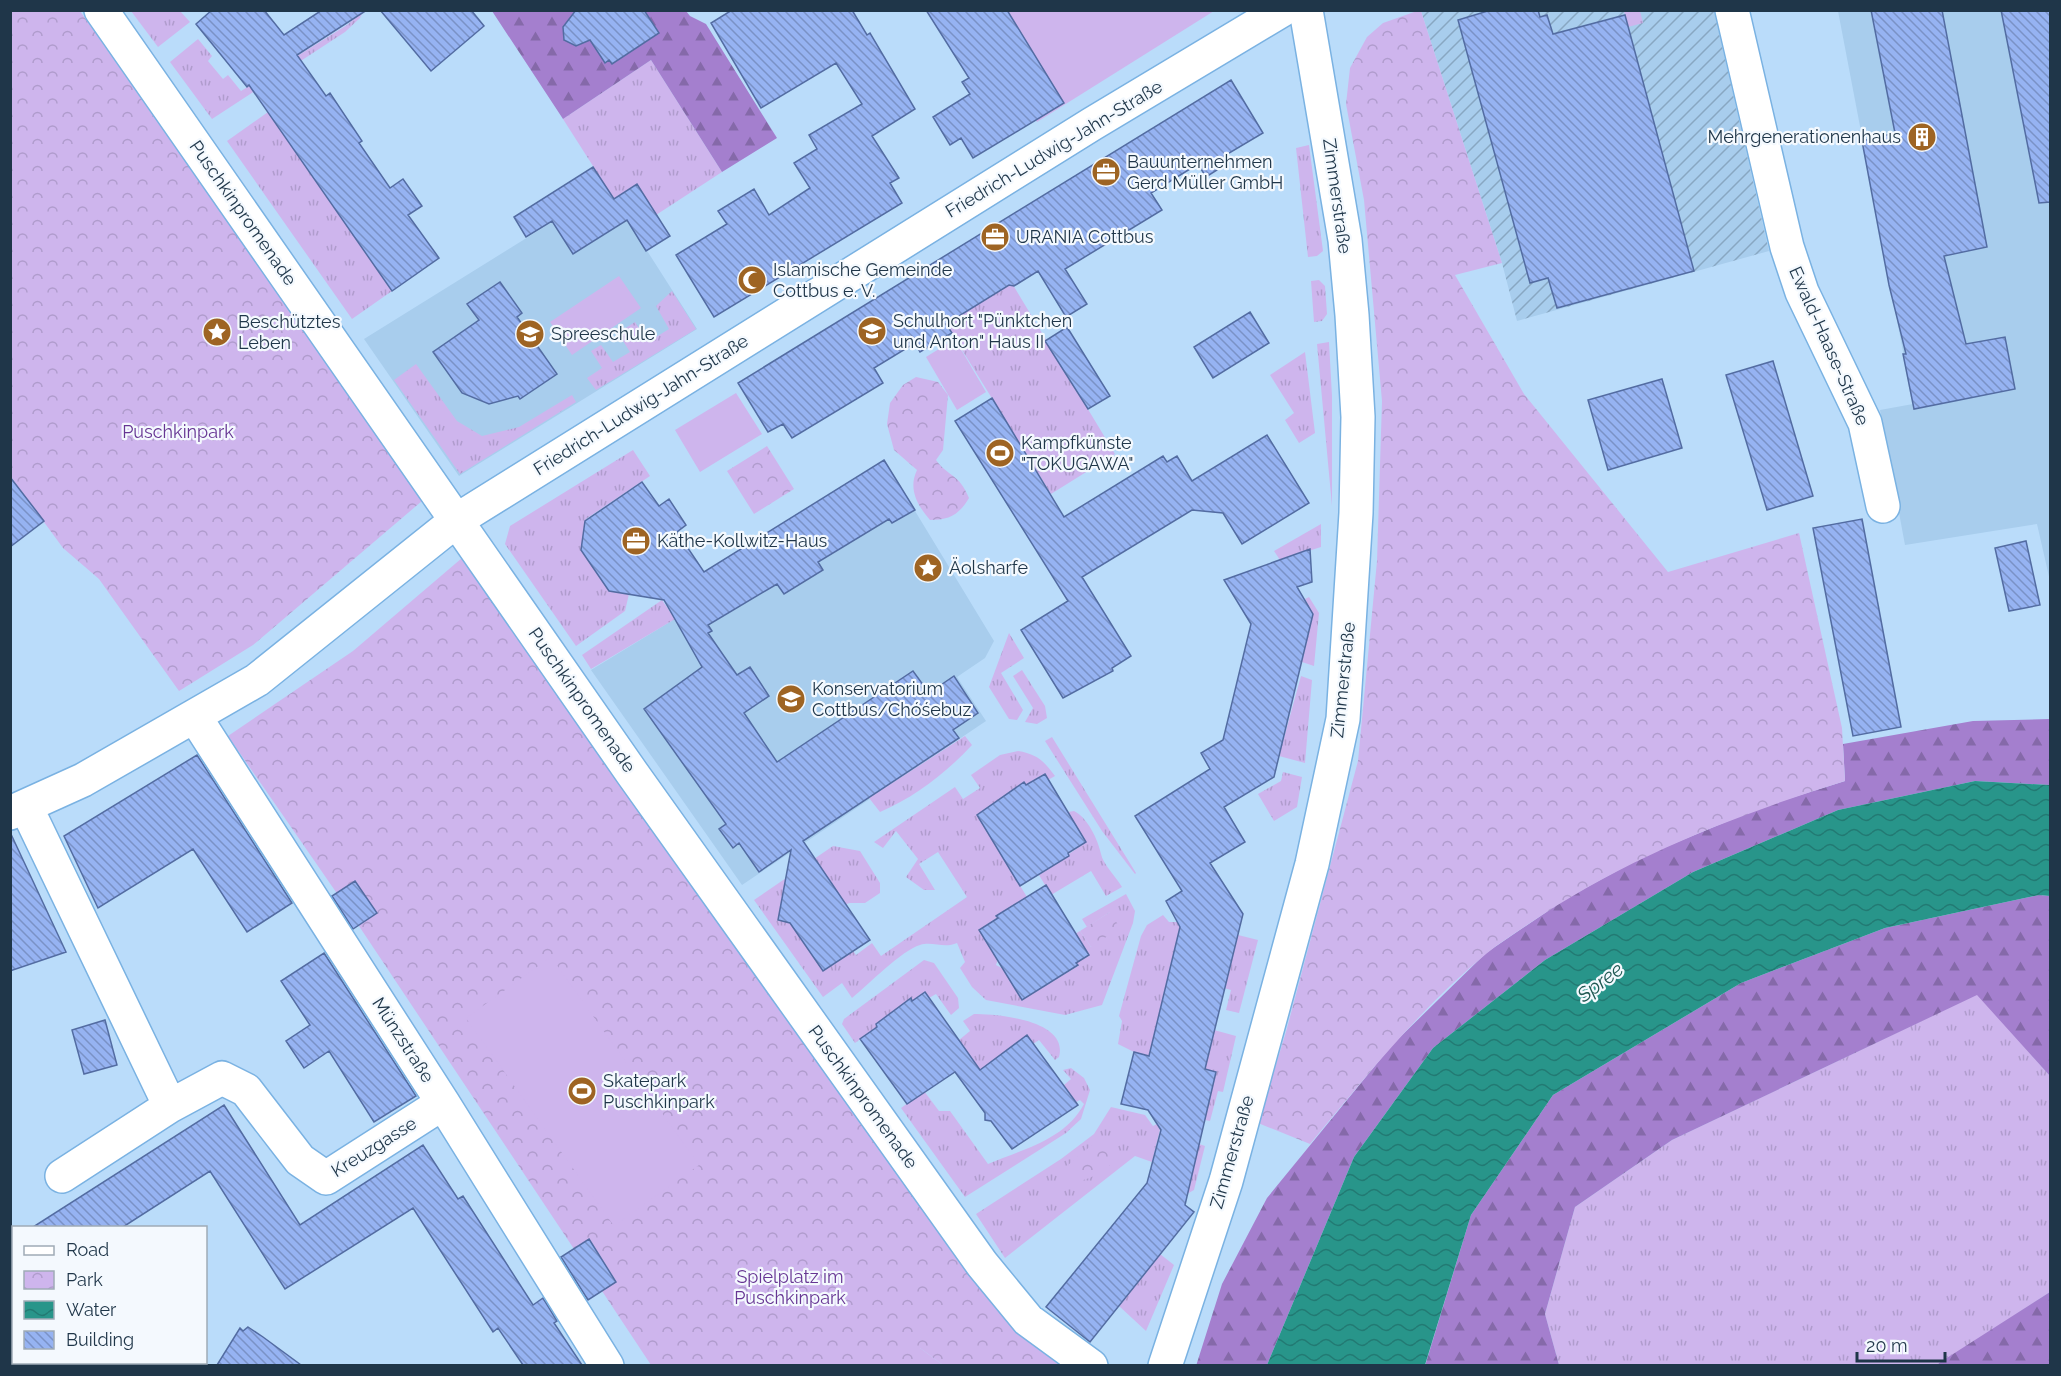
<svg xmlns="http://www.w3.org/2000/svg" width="2061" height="1376" font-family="Raleway,sans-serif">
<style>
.built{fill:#a8cded}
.industrial{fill:url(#industrial-furrows)}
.grass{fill:url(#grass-tufts)}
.forest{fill:url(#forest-firs)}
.park{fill:url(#park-crowns)}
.garden{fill:#ceb5ed}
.water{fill:url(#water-waves)}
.building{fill:url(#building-back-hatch);stroke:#536ca2;stroke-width:1.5}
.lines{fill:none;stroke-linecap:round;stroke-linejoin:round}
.minor-casing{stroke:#7ab2e2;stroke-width:36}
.minor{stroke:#fff;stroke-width:33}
.tram{stroke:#5f7b93;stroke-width:1.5}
.labels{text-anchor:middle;stroke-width:4.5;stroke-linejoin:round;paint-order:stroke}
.poi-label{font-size:18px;fill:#1f3649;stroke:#f4f9fe;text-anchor:start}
.street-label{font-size:18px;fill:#1f3649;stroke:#f4f9fe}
.park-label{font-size:18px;fill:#663593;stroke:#f4f9fe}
.water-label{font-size:20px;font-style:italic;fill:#205953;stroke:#f4f9fe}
</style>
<defs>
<pattern id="industrial-furrows" width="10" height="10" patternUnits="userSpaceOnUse" patternTransform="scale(1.5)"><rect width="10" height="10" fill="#a8cded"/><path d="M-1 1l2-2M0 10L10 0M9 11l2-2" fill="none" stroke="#88a7c2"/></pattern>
<pattern id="grass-tufts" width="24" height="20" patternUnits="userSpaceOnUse" patternTransform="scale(1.5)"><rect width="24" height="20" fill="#ceb5ed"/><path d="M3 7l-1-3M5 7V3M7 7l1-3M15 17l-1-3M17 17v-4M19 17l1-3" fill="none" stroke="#b09ccd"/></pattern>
<pattern id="forest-firs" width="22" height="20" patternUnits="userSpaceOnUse" patternTransform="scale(1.5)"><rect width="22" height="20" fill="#a47fce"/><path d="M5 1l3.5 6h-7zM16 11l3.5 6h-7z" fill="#8569a9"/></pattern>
<pattern id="park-crowns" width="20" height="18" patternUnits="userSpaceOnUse" patternTransform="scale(1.5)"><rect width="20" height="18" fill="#ceb5ed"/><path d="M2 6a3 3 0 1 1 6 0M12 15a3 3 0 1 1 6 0" fill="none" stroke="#b09ccd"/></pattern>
<pattern id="water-waves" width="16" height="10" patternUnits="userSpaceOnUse" patternTransform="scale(1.5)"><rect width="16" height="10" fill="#28958a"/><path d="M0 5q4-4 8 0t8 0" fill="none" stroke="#227a73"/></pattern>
<pattern id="building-back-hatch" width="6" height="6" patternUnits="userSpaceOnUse" patternTransform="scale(1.5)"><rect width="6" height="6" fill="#96b3f2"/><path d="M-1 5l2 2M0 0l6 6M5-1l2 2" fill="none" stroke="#7a92c6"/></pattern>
</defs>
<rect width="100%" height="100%" fill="#badcfa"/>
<!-- built -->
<path class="built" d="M1838 11H2050V581L2037 524 1905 545 1880 410 1913 404Z
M607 188 697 329 459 476 364 339Z
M898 483 994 641 985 658 957 677 986 721 742 885 591 670Z"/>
<!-- industrial -->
<path class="industrial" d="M1421 11H1714L1769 251 1517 321 1502 263Z"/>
<!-- grass -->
<path class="grass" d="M131 11H180L190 22 158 47Z
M363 11 360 18 345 32 212 119 170 62 198 39 212 56 208 61 223 79 228 75 241 91 347 25Z
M1624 11H1640L1643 23 1628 27Z
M651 60 722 172 656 215 637 184 614 199 563 119Z
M268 112 392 291 352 319 227 141Z
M1309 145 1323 251 1317 256 1308 257 1296 148Z
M1319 280 1325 286 1327 314 1322 321 1314 322 1311 281Z
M1009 285H1013L1115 454 1051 494 946 324Z
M672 291 696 329 596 390 587 378 602 368 591 351 601 345 613 362 630 352 618 333 635 322 648 342 669 329 656 306Z
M1329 342 1332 396V506L1317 344Z
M1305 352 1315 433 1299 443 1285 420 1294 413 1270 375Z
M416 364 457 421 482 436 519 427 572 395 576 402 460 474 394 380Z
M633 450 650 476 586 519 584 534 629 594 625 611 576 646 505 544 510 526Z
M1321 524V547L1280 560 1274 551Z
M1309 597 1319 613 1314 666 1302 662 1313 614 1305 599Z
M662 600 675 619 591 669 582 655Z
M1009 633 1024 658 1001 673 1023 710 1017 720 1009 719 989 687Z
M1022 670 1045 706 1047 718 1037 724 1025 722 1033 708 1013 676Z
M1301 676 1312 680 1305 763 1279 756Z
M965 736 972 745C946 773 915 797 880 812L869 798Z
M1052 737 1136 873 1135 874 1102 831 1045 741Z
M1018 751C1037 754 1044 761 1055 776L1048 780 1044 774 1026 785 1024 783 977 815 1027 897 979 930 998 959 996 965 1041 988 1078 966 1076 963 1088 956 1075 934 1080 931 1091 947 1110 912 1087 927 1082 919 1126 894 1135 911 1133 923 1102 1005 1065 1015 986 1000 972 987 960 968 965 962 957 943C944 949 933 941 920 945 902 950 868 985 852 998L842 983 823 997 754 900 833 846 860 851 880 883V893L865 903H850L784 921 790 923 823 971 853 951 856 955 872 943 881 956 967 897 938 852 919 864 935 890H924L906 877 918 859 896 831 883 848 874 842 955 787 963 799 980 788 971 775 1000 755Z
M1283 772 1302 777 1297 807 1274 821 1258 794 1281 781Z
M1074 811C1088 818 1098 840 1101 854 1103 864 1116 877 1122 887L1106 896 1091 871 1051 895 1039 875 1086 842 1068 812Z
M1163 915 1169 922H1178L1180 927 1149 1056 1134 1052 1118 1044 1122 1021 1119 1016 1141 936 1147 925Z
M1238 935 1258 940 1239 1013 1226 1010 1231 990 1224 988Z
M924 960 934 963 958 998 959 1008 951 1015 936 994 929 998 924 992 912 1001 911 999 876 1024 877 1027 855 1043 842 1024 844 1019Z
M1978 994 2050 1076V1292L1938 1365H1559L1545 1314 1575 1207 1672 1140Z
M974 1014C998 1014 1069 1020 1059 1057L1055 1060 1039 1040 1033 1044H1015L980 1070 959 1040 970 1031 963 1021Z
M1214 1030 1236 1036 1223 1092 1218 1091 1210 1121 1205 1120 1216 1072 1205 1069Z
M1071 1068 1084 1078 1090 1090 1081 1119 1066 1133 965 1197 901 1108 924 1091 939 1111H950L988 1164C1023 1149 1065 1140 1084 1104L1080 1100 1076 1102 1064 1085 1071 1079 1063 1070Z
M1111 1107 1145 1115 1153 1126 1157 1124 1160 1130 1152 1162 1135 1156 1005 1258 976 1214 1061 1159 1094 1134Z
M1199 1144 1205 1146 1194 1190 1178 1199Z
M1160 1254 1174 1265 1146 1331 1119 1306Z
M920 1348 943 1365H910L905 1349Z"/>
<!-- forest -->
<path class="forest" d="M492 11H686L690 16 706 24 777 138 722 172 651 60 563 119Z
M2050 719V785L1975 781 1838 810 1693 872 1545 960 1433 1048 1354 1157 1267 1365 1196 1366 1222 1284 1267 1198 1392 1045 1486 953 1567 898 1646 855 1762 807 1845 781 1843 744 1973 721Z
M2039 895 2050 896V1076L1977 995 1672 1140 1575 1207 1545 1314 1559 1365 1425 1366 1471 1215 1553 1095 1741 983 1885 928Z
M2050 1292V1365H1938L1939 1363Z"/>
<!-- park -->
<path class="park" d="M11 11H80L422 501 253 645 179 691 99 579 63 548 11 477Z
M1417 11H1421L1502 263 1455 275 1524 394 1668 572 1799 533 1842 728 1845 781C1733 816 1625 858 1527 925 1514 934 1499 943 1486 954 1419 1009 1365 1078 1310 1144L1258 1123 1286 1032 1358 761 1377 561 1382 401 1364 200 1346 104 1350 68 1367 37 1383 23Z
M916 377 938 382 948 395 943 450 936 460C948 477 959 473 969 498 959 515 949 520 930 520 917 505 908 489 917 470L894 450 887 424 890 403 903 385Z
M767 446 794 489 754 514 727 471Z
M462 558 1018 1333 1059 1365H943L920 1348 909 1365H651L602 1291 616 1281 590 1240 574 1249 347 908 228 736 353 651Z
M1110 912 1120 928 1091 947 1080 931Z
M1108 1138 1118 1151C1112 1169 1098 1175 1081 1181L1068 1165 1099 1139Z"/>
<!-- garden -->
<path class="garden" d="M967 11H1214L1037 122Z
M619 276 641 308 572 355 550 322Z
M955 339 986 392 957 410 926 357Z
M736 393 762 434 700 472 675 430Z
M551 957 699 1165 614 1226 466 1018Z"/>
<!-- water -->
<path class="water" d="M1975 781 2050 785V896L2039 895 1885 928 1741 983 1553 1095 1471 1215 1425 1365H1267L1354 1157 1433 1048 1545 960 1693 872 1838 810Z"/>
<!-- building -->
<path class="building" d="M212 10H264L284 35 322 10H367L297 55 326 96 330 93 362 141 359 143 390 188 403 179 422 206 408 215 439 258 392 291 249 85 247 87 196 24Z
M380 10H471L484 26 431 71Z
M576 10H644L659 33 612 64 609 60 605 63 590 40 576 46 564 40 563 27Z
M732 10H852L867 35 870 33 915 109 872 136 899 178 890 183 902 203 714 317 676 255 727 224 718 211 754 189 769 215 810 188 794 163 817 149 809 135 862 104 836 63 761 108 711 23Z
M926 10H1007L1064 103 973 158 961 138 950 145 933 117 970 94 962 82 969 78Z
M1491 10H1538L1540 17 1547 15 1553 34 1625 15 1694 271 1557 308 1548 278 1530 283 1458 20Z
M1871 10H1942L1987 247 1944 256 1966 344 2005 337 2015 389 1914 409 1903 354H1906L1889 285 1862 141 1895 133Z
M2001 10H2050V202L2039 203Z
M1231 80 1263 133 1224 156 1228 163 1206 177 1198 164 1151 193 1162 210 1065 269 1087 304 1066 317 1038 271 1014 286 1009 285 946 324 952 333 920 352 915 343 874 368 883 383 792 438 783 424 768 432 738 383Z
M593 167 614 199 637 184 670 236 646 251 627 220 573 254 552 221 526 237 514 217Z
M500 282 522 313 517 317 557 374 520 399 518 396 489 404 462 393 433 352 479 320 467 304Z
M1250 312 1269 343 1213 378 1194 347Z
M1067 327 1110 396 1088 409 1045 341Z
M1773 361 1813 496 1767 510 1726 375Z
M1662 379 1682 448 1608 470 1588 400Z
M992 398 1064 517 1163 456 1167 462 1177 456 1192 481 1267 435 1309 503 1242 544 1223 513 1192 510 1082 577 1131 656 1112 668 1113 671 1063 698 1021 630 1068 601 955 421Z
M884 460 915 510 892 523 889 519 818 562 823 570 784 594 777 584 708 625 712 631 708 633 737 675 750 667 769 696 744 713 777 762 913 671 929 693 954 676 978 713 953 730 959 738 803 841 870 940 823 971 790 923 778 920 791 850 759 872 739 843 733 848 719 829 726 824 644 709 702 667 664 600 609 591 581 550 585 521 642 482 659 506 669 499 686 525 677 532 704 572Z
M10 477 44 521 10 547Z
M1862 519 1901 727 1853 736 1813 528Z
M2026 541 2040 605 2009 611 1995 548Z
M1310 549 1312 582 1297 587 1313 614 1274 777 1224 807 1245 842 1210 863 1243 914 1205 1069 1216 1072 1185 1205 1194 1212 1090 1342 1046 1307 1147 1183 1161 1130 1148 1110 1121 1104 1134 1052 1149 1056 1180 927 1166 901 1182 891 1135 816 1210 769 1201 753 1223 740 1251 624 1224 580Z
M197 755 292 903 247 932 193 849 98 908 64 836Z
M1045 774 1086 842 1068 853 1069 856 1020 886 977 815 1024 782 1026 785Z
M10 832 66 952 10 971Z
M355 881 377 913 353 929 332 896Z
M1046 885 1089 955 1076 963 1078 965 1022 1000 979 930 998 918 996 916Z
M324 953 416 1096 374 1122 329 1051 304 1068 286 1041 310 1025 281 981Z
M925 992 980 1070 1027 1035 1078 1105 1012 1149 991 1121 985 1120V1113L955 1072 907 1104 860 1039 877 1027 876 1024 911 998 912 1001Z
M105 1020 117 1065 84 1074 72 1030Z
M224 1105 300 1225 423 1145 458 1199 463 1196 533 1305 543 1298 557 1321 554 1323 582 1365H523L498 1328 493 1332 413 1208 285 1289 210 1171 123 1227H33Z
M589 1239 616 1282 588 1300 561 1257Z
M248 1327 263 1337 301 1365H217L240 1328 243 1331Z"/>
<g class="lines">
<!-- minor casing -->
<g class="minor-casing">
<path id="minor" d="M101 10 632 773 982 1264 1028 1320 1091 1366
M1732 10 1787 247 1802 292 1865 423 1883 506
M195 717 443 1103 607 1366
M26 807 170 1106
M10 813 83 780 257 680 457 520 1092 124 1282 10
M62 1176 170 1106 222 1078 246 1090 300 1160 326 1178 443 1103
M20 1362 24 1366
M1165 1366 1226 1181 1312 864 1343 719 1356 513 1358 417 1352 315 1345 240 1306 10"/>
</g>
<!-- minor -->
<use href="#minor" class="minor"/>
<!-- tram -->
<path class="tram" d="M10 1347 14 1349
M33 1362 38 1366
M10 1364 12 1366"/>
</g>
<!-- icons -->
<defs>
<g id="building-disc" transform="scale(1.5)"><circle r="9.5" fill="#9e6423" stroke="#f4f9fe"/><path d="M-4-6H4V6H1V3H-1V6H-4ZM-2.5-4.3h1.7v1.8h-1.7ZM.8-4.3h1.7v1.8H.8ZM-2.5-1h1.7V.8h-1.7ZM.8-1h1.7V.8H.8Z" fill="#fff"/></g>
<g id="office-disc" transform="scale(1.5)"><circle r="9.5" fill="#9e6423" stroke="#f4f9fe"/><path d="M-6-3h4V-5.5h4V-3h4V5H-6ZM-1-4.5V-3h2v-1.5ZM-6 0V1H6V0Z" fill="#fff"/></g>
<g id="mosque-disc" transform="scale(1.5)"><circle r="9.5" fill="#9e6423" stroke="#f4f9fe"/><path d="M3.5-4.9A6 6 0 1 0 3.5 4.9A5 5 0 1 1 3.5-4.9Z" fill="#fff"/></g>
<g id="school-disc" transform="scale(1.5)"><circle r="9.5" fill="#9e6423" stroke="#f4f9fe"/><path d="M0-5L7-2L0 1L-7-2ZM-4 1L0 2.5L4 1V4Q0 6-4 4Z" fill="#fff"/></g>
<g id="sight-disc" transform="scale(1.5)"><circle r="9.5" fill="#9e6423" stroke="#f4f9fe"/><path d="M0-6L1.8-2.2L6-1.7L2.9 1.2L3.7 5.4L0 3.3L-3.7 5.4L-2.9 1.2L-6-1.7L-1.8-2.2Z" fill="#fff"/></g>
<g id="stadium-disc" transform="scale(1.5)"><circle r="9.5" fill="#9e6423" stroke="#f4f9fe"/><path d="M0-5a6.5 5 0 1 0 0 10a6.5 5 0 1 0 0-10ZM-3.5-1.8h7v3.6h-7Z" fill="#fff"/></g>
</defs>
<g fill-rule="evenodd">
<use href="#building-disc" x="1922" y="137"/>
<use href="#office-disc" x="1106" y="172"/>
<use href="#office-disc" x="995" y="237"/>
<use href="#mosque-disc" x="752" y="280"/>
<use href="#school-disc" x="872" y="331"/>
<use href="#sight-disc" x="217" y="332"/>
<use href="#school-disc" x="530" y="334"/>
<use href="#stadium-disc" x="1000" y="453"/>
<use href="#office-disc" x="636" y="541"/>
<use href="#sight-disc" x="928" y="568"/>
<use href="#school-disc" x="791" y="699"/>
<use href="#stadium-disc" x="582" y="1091"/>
</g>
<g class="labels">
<!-- poi labels -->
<g class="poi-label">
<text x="1901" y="143" text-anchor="end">Mehrgenerationenhaus</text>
<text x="1127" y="168">Bauunternehmen<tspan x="1127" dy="21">Gerd Müller GmbH</tspan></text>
<text x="1016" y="243">URANIA Cottbus</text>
<text x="773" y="276">Islamische Gemeinde<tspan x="773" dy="21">Cottbus e. V.</tspan></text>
<text x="893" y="327">Schulhort "Pünktchen<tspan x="893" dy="21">und Anton" Haus II</tspan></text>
<text x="238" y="328">Beschütztes<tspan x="238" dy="21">Leben</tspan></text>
<text x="551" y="340">Spreeschule</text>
<text x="1021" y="449">Kampfkünste<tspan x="1021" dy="21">"TOKUGAWA"</tspan></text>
<text x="657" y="547">Käthe-Kollwitz-Haus</text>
<text x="949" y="574">Äolsharfe</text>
<text x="812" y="695">Konservatorium<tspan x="812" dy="21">Cottbus/Chóśebuz</tspan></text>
<text x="603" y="1087">Skatepark<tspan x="603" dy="21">Puschkinpark</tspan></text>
</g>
<!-- street labels -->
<g class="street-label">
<text transform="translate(1054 149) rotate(-31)" y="6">Friedrich-Ludwig-Jahn-Straße</text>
<text transform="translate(1337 196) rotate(82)" y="6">Zimmerstraße</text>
<text transform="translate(243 213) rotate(55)" y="6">Puschkinpromenade</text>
<text transform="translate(1829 346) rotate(66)" y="6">Ewald-Haase-Straße</text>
<text transform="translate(641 405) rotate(-32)" y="6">Friedrich-Ludwig-Jahn-Straße</text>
<text transform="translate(1343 680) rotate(-84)" y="6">Zimmerstraße</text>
<text transform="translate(582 700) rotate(55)" y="6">Puschkinpromenade</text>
<text transform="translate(403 1040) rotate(57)" y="6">Münzstraße</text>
<text transform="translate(863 1097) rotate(54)" y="6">Puschkinpromenade</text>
<text transform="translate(374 1147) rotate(-32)" y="6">Kreuzgasse</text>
<text transform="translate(1232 1152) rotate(-74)" y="6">Zimmerstraße</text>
</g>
<!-- park labels -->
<g class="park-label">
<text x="178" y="438">Puschkinpark</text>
<text x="790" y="1283">Spielplatz im<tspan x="790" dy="21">Puschkinpark</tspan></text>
</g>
<!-- water labels -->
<g class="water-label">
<text transform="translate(1600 982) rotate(-37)" y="7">Spree</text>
</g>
</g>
<!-- border -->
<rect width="2061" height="1376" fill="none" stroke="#1f3649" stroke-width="24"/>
<!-- legend -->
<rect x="12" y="1226" width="195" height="138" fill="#f4f9fe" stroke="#9fabb6" stroke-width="1.5"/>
<rect x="24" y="1246" width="30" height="9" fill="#ffffff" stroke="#9fabb6" stroke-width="1.5"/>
<text x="66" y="1256" font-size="18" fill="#1f3649">Road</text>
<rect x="24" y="1271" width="30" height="18" fill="url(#park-crowns)" stroke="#9fabb6" stroke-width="1.5"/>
<text x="66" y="1286" font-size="18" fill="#1f3649">Park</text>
<rect x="24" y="1301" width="30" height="18" fill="url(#water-waves)" stroke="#9fabb6" stroke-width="1.5"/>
<text x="66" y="1316" font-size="18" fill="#1f3649">Water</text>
<rect x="24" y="1331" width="30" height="18" fill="url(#building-back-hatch)" stroke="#9fabb6" stroke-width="1.5"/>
<text x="66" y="1346" font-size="18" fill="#1f3649">Building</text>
<!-- scale -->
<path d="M1857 1352v9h88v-9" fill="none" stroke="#1f3649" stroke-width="3"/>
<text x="1866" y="1352" font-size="18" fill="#1f3649" stroke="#f4f9fe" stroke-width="4.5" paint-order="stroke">20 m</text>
</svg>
